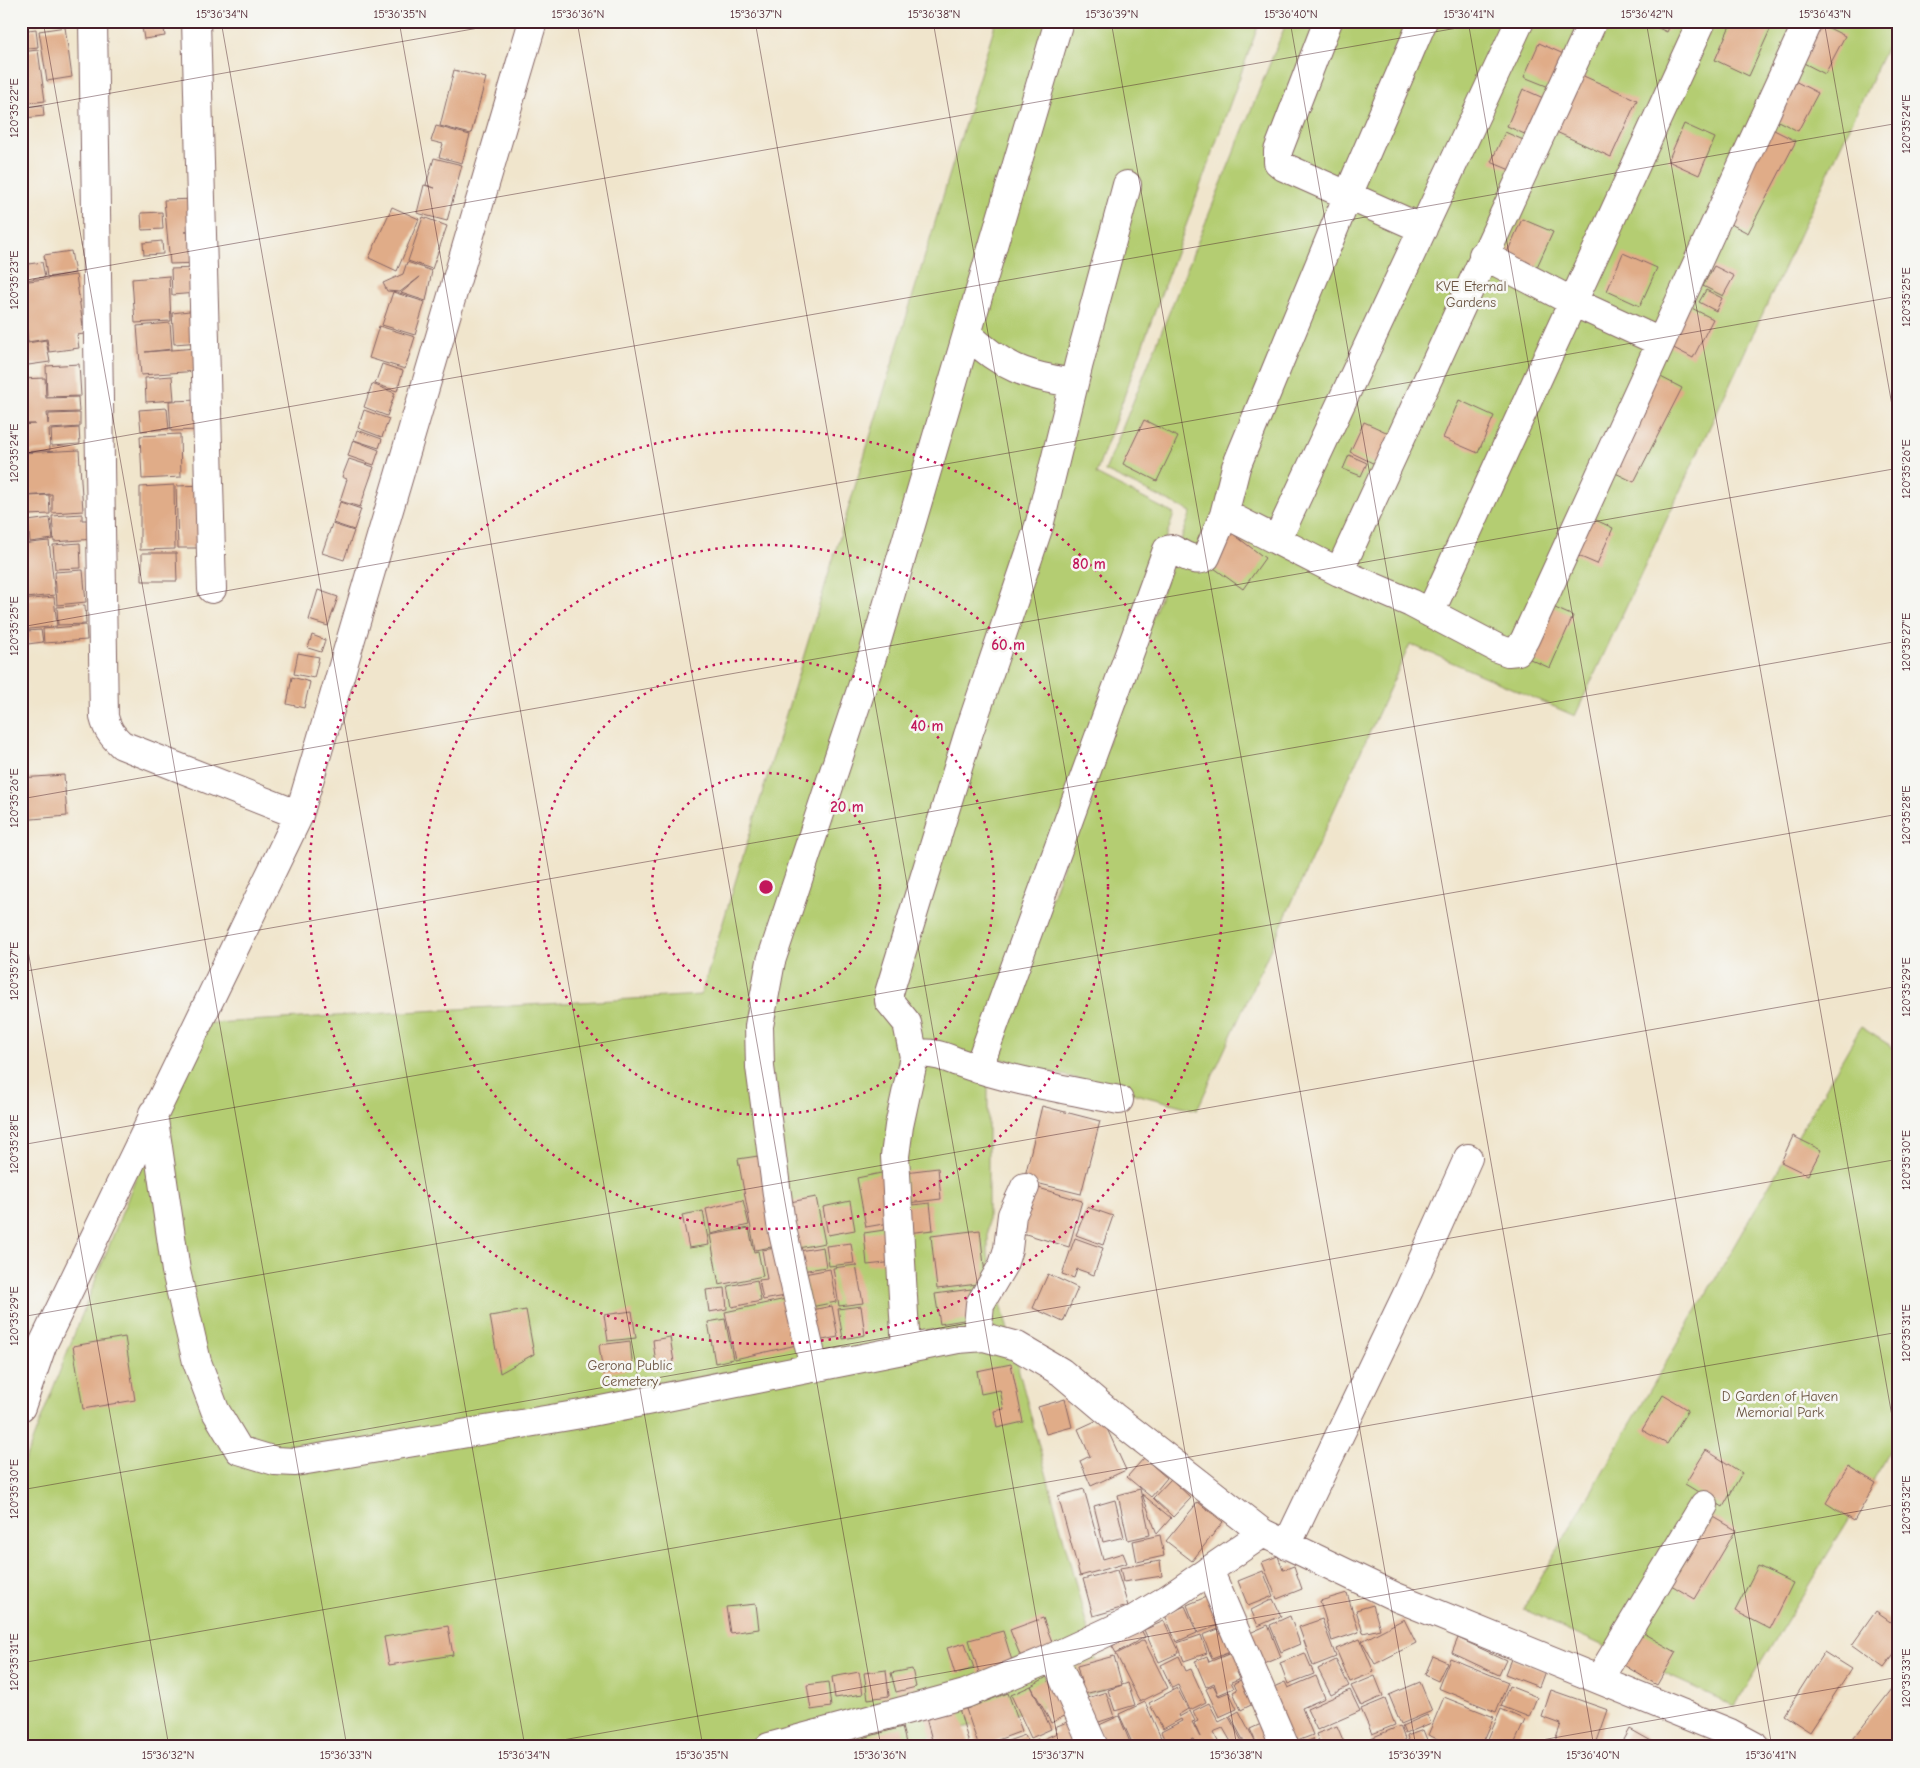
<svg xmlns="http://www.w3.org/2000/svg" width="1920" height="1768" font-family="'Comic Neue',sans-serif">
<style>
.green{fill:#b4cd72;stroke:#7f764e}
.building{fill:#e0ac88}
.lines{fill:none;stroke-linecap:round;stroke-linejoin:round}
.minor-casing{stroke:#846463;stroke-width:30}
.minor{stroke:#fff;stroke-width:28}
.ticks{fill:none;stroke:#4a1f2b;stroke-width:1;stroke-opacity:0.45}
.ring{fill:none;stroke:#c2185b;stroke-width:2.5;stroke-dasharray:2.5 5}
.labels{text-anchor:middle;stroke-width:5;stroke-linejoin:round;paint-order:stroke}
.park-label{font-size:14px;fill:#6a5340;stroke:#f6f6f2}
.centre{fill:#c2185b;stroke:#f6f6f2;stroke-width:2.5}
.ring-label{font-size:15px;text-anchor:middle;font-weight:bold;fill:#c2185b;stroke:#f6f6f2;stroke-width:5;stroke-linejoin:round;paint-order:stroke}
.neatline{fill:none;stroke:#4a1f2b;stroke-width:2}
.ticks-label{font-size:12px;text-anchor:middle;fill:#4a1f2b}
</style>
<rect width="100%" height="100%" fill="#f6f6f2"/>
<filter id="ink" filterUnits="userSpaceOnUse"><feTurbulence type="fractalNoise" baseFrequency=".02" numOctaves="2"/><feDisplacementMap in="SourceGraphic" scale="10" xChannelSelector="R" yChannelSelector="G"/><feConvolveMatrix kernelMatrix="1 2 1 2 8 2 1 2 1" color-interpolation-filters="sRGB"/></filter>
<filter id="wash" filterUnits="userSpaceOnUse"><feTurbulence type="fractalNoise" baseFrequency=".0096" numOctaves="4" result="noise"/><feDisplacementMap in="SourceGraphic" scale="20" xChannelSelector="R" yChannelSelector="G"/><feGaussianBlur stdDeviation="1.12" result="paint"/><feColorMatrix in="noise" values="0 0 0 0 0 0 0 0 0 0 0 0 0 0 0 0 0 1.4 0 .05"/><feComposite in="paint" operator="in"/></filter>
<g filter="url(#wash)">
<rect width="100%" height="100%" fill="#f0e5cc"/>
<!-- green -->
<path class="green" d="M996 21H1260L1096 474 1174 514 988 1064V1255L1104 1690 893 1747H21V1470L196 1024 701 995Z
M1287 21H1899L1575 716 1410 644 1197 1110 994 1057 1191 512 1105 471Z
M1861 1027 1899 1051V1437L1735 1706 1523 1609Z"/>
<g id="blocks">
<!-- building -->
<path class="building" d="M21 21H40L41 24 21 26Z
M141 21H163L165 36 144 39Z
M1643 21H1672L1667 32Z
M1732 21H1774L1749 76 1715 60Z
M1815 21 1845 36 1825 74 1796 59Z
M65 27 72 77 47 81 39 31Z
M36 29 38 47 21 49V31Z
M1539 43 1568 56 1554 89 1524 77Z
M38 50 45 101 21 104V52Z
M454 70 486 78 471 134 440 126Z
M1577 73 1637 100 1611 157 1552 130Z
M1787 77 1818 93 1798 131 1768 116Z
M1523 89 1550 101 1533 138 1507 126Z
M43 105 44 116 25 118 23 107Z
M1684 124 1715 138 1699 175 1668 161Z
M436 126 470 135 462 163 439 157 443 144 431 141Z
M1766 126 1796 141 1748 233 1719 218Z
M1505 132 1528 142 1515 172 1491 162Z
M434 158 462 165 447 221 417 213 424 185 435 188 426 185Z
M197 199 198 231 184 232H196L198 263 170 264 164 200Z
M392 207 419 219 397 271 369 258Z
M162 212 163 229 142 230 141 213Z
M423 217 447 226 432 269 408 261Z
M1522 219 1553 232 1536 269 1506 255Z
M162 241 163 254 144 255 143 243Z
M71 251 75 273 47 277 44 255Z
M1623 253 1657 268 1640 306 1607 291Z
M42 262 45 277 24 280 22 265Z
M407 262 432 271 426 301 401 293 420 277 400 292 387 291 383 283 403 274Z
M1714 266 1734 276 1723 296 1703 286Z
M195 268 196 293 172 295 171 269Z
M76 275 84 334 77 335 79 348 49 352 47 339 28 342 21 282Z
M169 276 171 321 135 323 132 279Z
M1706 290 1722 298 1716 311 1699 302Z
M393 292 425 302 415 335 382 325Z
M1682 303 1713 319 1693 358 1662 342Z
M198 310 201 342 174 344 172 313Z
M170 323 172 349 145 352 197 348 199 371 141 375 137 326Z
M379 326 415 337 405 369 369 358Z
M46 340 50 362 21 366V344Z
M79 364 81 396 47 397 46 366Z
M382 364 403 371 397 391 375 384Z
M1653 373 1682 388 1634 482 1605 468Z
M172 376 174 400 146 402 145 378Z
M45 378 46 398 78 397 79 412 47 413 48 424 49 414 80 413V427L49 429 50 450 21 452V425L35 424H21V379Z
M372 384 395 393 387 416 364 407Z
M200 400 201 430 171 431 169 401Z
M1459 400 1494 416 1478 453 1443 438Z
M167 408 169 429 141 431 139 410Z
M364 410 389 419 382 437 358 428Z
M1144 420 1178 437 1157 481 1123 464Z
M1364 422 1395 436 1381 467 1350 452Z
M79 428 80 444 52 446 51 430Z
M357 430 382 439 379 448 354 440Z
M180 434 181 477 142 479 140 436Z
M353 440 379 450 374 465 348 456Z
M79 450 83 511 52 513V494L21 496V453Z
M1349 455 1367 463 1361 476 1343 469Z
M349 459 374 467 360 507 340 501 347 479 342 477Z
M174 485 175 549 140 550V487Z
M207 485 208 548H178L176 486Z
M49 495 50 514 29 515 28 496Z
M340 502 361 509 354 530 333 523Z
M82 514V520H93L94 539 54 542 52 516Z
M1585 515 1613 528 1597 564 1569 552Z
M50 518 53 539 30 542 28 521Z
M332 524 354 531 344 560 322 553Z
M1229 531 1265 558 1243 589 1207 563Z
M49 541 55 595 25 598 21 544Z
M80 543 81 568 55 569 53 545Z
M142 553H176L177 581H142Z
M83 570 86 602 57 605 55 572Z
M318 590 338 597 328 626 309 620Z
M54 597 57 626 21 630V600Z
M1544 603 1573 616 1550 668 1521 655Z
M85 605 86 624 58 625 57 607Z
M86 625 87 640 44 643 43 629Z
M41 630 43 642 28 644 27 631Z
M312 635 325 640 321 652 308 648Z
M298 653 319 657 314 678 294 674Z
M292 677 310 682 304 708 287 704Z
M64 775 67 816 21 820V778Z
M1042 1106 1100 1121 1081 1194 1024 1180Z
M1793 1136 1821 1150 1808 1175 1781 1162Z
M765 1155 782 1245 755 1250 738 1159Z
M938 1168 941 1199 908 1203 905 1172Z
M886 1172 895 1222 866 1227 857 1178Z
M1032 1186 1082 1201 1069 1247 1019 1232Z
M816 1197 825 1243 793 1249 785 1203Z
M743 1200 749 1225 711 1234 706 1209Z
M850 1201 855 1230 828 1235 823 1207Z
M930 1203 933 1230 907 1233 904 1206Z
M1087 1207 1113 1216 1103 1245 1076 1235Z
M703 1211 709 1245 689 1248 682 1215Z
M749 1228 754 1252 758 1251 763 1276 719 1285 710 1235Z
M891 1229 895 1262 867 1265 864 1233Z
M980 1230 986 1283 937 1289 931 1236Z
M1075 1238 1103 1248 1094 1275 1077 1269 1074 1278 1062 1274Z
M851 1243 854 1263 829 1266 826 1246Z
M783 1247 791 1295 763 1300 759 1280 767 1279 762 1250Z
M823 1247 826 1267 802 1271 799 1251Z
M856 1265 863 1303 839 1306 833 1268Z
M830 1269 836 1302 811 1307 804 1274Z
M1048 1274 1078 1288 1063 1322 1033 1308Z
M757 1280 761 1301 732 1307 728 1286Z
M725 1288 727 1309 709 1312 706 1290Z
M971 1289 976 1318 940 1324 935 1294Z
M795 1297 805 1343 735 1359 725 1312Z
M832 1306 838 1337 813 1342 807 1311Z
M861 1306 865 1335 843 1339 838 1309Z
M526 1310 534 1354 500 1373 490 1316Z
M632 1311 636 1338 608 1341 604 1315Z
M725 1319 733 1359 715 1363 708 1322Z
M125 1337 135 1400 83 1409 73 1346Z
M670 1337 674 1362 656 1365 653 1340Z
M630 1341 633 1369 603 1374 599 1345Z
M1011 1364 1023 1422 997 1428 994 1411 1004 1409 1000 1390 981 1394 977 1371Z
M1663 1395 1688 1410 1667 1444 1642 1430Z
M1065 1399 1072 1427 1046 1434 1038 1407Z
M1102 1418 1126 1470 1091 1486 1080 1461 1090 1456 1078 1429Z
M1706 1450 1742 1473 1723 1507 1685 1484Z
M1144 1458 1167 1478 1151 1497 1127 1477Z
M1848 1466 1876 1483 1854 1521 1826 1503Z
M1171 1479 1191 1498 1173 1517 1153 1498Z
M1084 1489 1103 1559 1123 1553 1127 1563 1080 1576 1058 1496Z
M1140 1489 1150 1535 1128 1540 1118 1495Z
M1142 1494 1171 1518 1157 1534Z
M1115 1500 1124 1537 1103 1542 1094 1506Z
M1198 1502 1223 1522 1192 1561 1166 1541Z
M1712 1516 1736 1530 1695 1599 1671 1585Z
M1160 1535 1164 1556 1137 1562 1133 1541Z
M1278 1556 1283 1570 1294 1566 1302 1589 1277 1599 1262 1562Z
M1160 1561 1162 1576 1123 1582 1120 1568Z
M1758 1566 1793 1583 1770 1629 1735 1611Z
M1117 1570 1128 1606 1093 1616 1083 1579Z
M1263 1571 1273 1596 1248 1606 1238 1581Z
M1347 1593 1359 1632 1332 1641 1320 1601Z
M1213 1594 1225 1623 1198 1633 1187 1605Z
M1273 1599 1281 1616 1258 1626 1251 1610Z
M756 1604 759 1629 730 1633 726 1607Z
M1373 1605 1380 1629 1363 1633 1356 1610Z
M1185 1606 1197 1633 1176 1642 1165 1615Z
M1876 1611 1899 1627V1648L1884 1668 1852 1645Z
M1290 1616 1300 1644 1281 1652 1270 1625Z
M1043 1618 1054 1647 1022 1660 1010 1630Z
M1322 1619 1336 1657 1313 1666 1299 1627Z
M1404 1619 1416 1643 1375 1664 1362 1641Z
M1164 1621 1179 1653 1159 1662 1144 1630Z
M1268 1625 1281 1657 1257 1667 1243 1636Z
M448 1626 453 1655 389 1665 384 1637Z
M1139 1626 1145 1637 1116 1653 1112 1646 1130 1636 1128 1632Z
M1226 1626 1235 1650 1212 1659 1203 1635Z
M1003 1631 1013 1664 979 1673 969 1640Z
M1641 1632 1676 1652 1657 1685 1622 1664Z
M1201 1635 1207 1653 1184 1661 1177 1643Z
M1458 1638 1506 1660 1499 1675 1452 1653Z
M1360 1639 1374 1672 1350 1682 1336 1649Z
M1144 1640 1168 1688 1140 1702 1116 1654Z
M965 1643 974 1668 955 1674 947 1648Z
M1236 1651 1243 1669 1236 1672 1239 1679 1231 1682 1234 1688 1218 1695 1214 1683 1206 1687 1195 1661 1207 1656 1209 1662Z
M1824 1652 1851 1669 1810 1732 1784 1715Z
M1305 1653 1314 1674 1288 1684 1280 1663Z
M1114 1656 1122 1685 1084 1694 1077 1666Z
M1179 1656 1186 1671 1191 1669 1206 1702 1190 1710 1178 1685 1172 1688 1161 1665Z
M1433 1656 1447 1662 1438 1681 1425 1675Z
M1450 1658 1508 1682 1496 1712 1438 1688Z
M1511 1659 1545 1671 1539 1687 1505 1674Z
M1336 1660 1349 1686 1331 1695 1318 1669Z
M912 1669 916 1687 896 1692 891 1673Z
M886 1670 889 1696 868 1699 864 1673Z
M859 1672 863 1694 835 1698 832 1677Z
M1054 1673 1074 1711 1051 1723 1031 1686Z
M1316 1676 1325 1698 1302 1708 1313 1735 1292 1743 1269 1689 1285 1682 1288 1688Z
M1375 1676 1383 1696 1361 1706 1351 1686Z
M1248 1677 1259 1701 1241 1710 1233 1692 1237 1690 1234 1683Z
M1899 1680V1747H1847Z
M828 1682 831 1707 811 1710 807 1685Z
M1420 1682 1432 1711 1401 1724 1389 1695Z
M1128 1683 1135 1705 1115 1711 1108 1690Z
M1213 1685 1219 1696 1229 1692 1237 1709 1219 1717 1206 1689Z
M1031 1686 1051 1729 1031 1738 1011 1695Z
M1509 1686 1537 1697 1529 1717 1501 1706Z
M1177 1688 1188 1709 1178 1715 1179 1717 1190 1711 1195 1721 1192 1722 1200 1737 1194 1723 1198 1721 1193 1711 1209 1703 1219 1722 1229 1717 1245 1747H1234L1223 1728 1213 1732 1220 1745 1216 1747H1197L1193 1739 1190 1740 1194 1747H1168L1161 1732 1182 1721 1181 1719 1163 1729 1149 1703Z
M1350 1690 1360 1711 1317 1730 1307 1709Z
M1551 1690 1608 1710 1595 1747H1553L1561 1724 1542 1717Z
M1106 1692 1114 1717 1093 1724 1085 1699Z
M1008 1693 1022 1731 979 1747 966 1709Z
M1444 1697 1494 1717 1481 1747H1457L1428 1735Z
M1385 1699 1395 1725 1372 1734 1361 1709Z
M1145 1702 1165 1747H1134L1119 1714Z
M958 1705 970 1747H913L932 1740 925 1714Z
M1501 1709 1525 1720 1513 1747H1501L1487 1741Z
M1239 1711 1258 1747H1247L1230 1716Z
M1427 1715 1431 1723 1405 1734 1402 1726Z
M1119 1716 1132 1747H1106L1097 1726Z
M1074 1719 1086 1747H1044L1041 1740 1057 1733 1055 1727Z
M1270 1720 1283 1747H1258L1250 1729Z
M1337 1726 1346 1747H1321L1316 1734Z
M1400 1726 1408 1747H1374L1371 1738Z
M902 1727 907 1747H865L863 1738Z
M1630 1729 1662 1747H1620Z
M1423 1730 1430 1747H1411L1407 1736Z
M1025 1735 1028 1743 1038 1739 1040 1747H1007L1005 1742Z
M1313 1739 1316 1747H1294Z
M1437 1740 1440 1747H1433L1431 1742Z"/>
</g>
</g>
<g filter="url(#ink)">
<use href="#blocks" fill-opacity="0" stroke="#846463" stroke-width="1"/>
<g class="lines">
<!-- minor casing -->
<g class="minor-casing">
<path id="minor" d="M93 21 104 717C107 729 112 736 122 745L299 815
M196 21 212 589
M1328 21 1278 151V162L1284 167 1423 229
M1483 255 1573 302 1660 342
M967 334C1002 367 1026 376 1074 383
M1224 515 1236 467 1348 195 1423 21
M1277 540 1520 21
M1339 572 1593 21
M1430 613 1702 21
M914 1057 907 1023 889 1001V993L968 735 1039 526 1079 363 1127 185
M978 1069 1167 550 1172 549C1182 554 1196 564 1206 557L1224 515 1233 518 1339 572 1411 603 1497 648 1508 652 1518 651 1525 639 1808 21
M153 1113 176 1271 197 1362 215 1410 239 1450 275 1461 295 1462 581 1414 958 1339 984 1337 1017 1346 1061 1372 1113 1416 1263 1533 1396 1597 1730 1733 1756 1747
M977 1337 980 1304 1003 1265 1008 1249 1012 1215 1025 1187
M906 1350 895 1156 899 1126 914 1057C927 1049 945 1057 958 1062 1010 1081 1064 1089 1119 1100
M814 1368 781 1224 760 1067 759 1026 771 961 873 654 1059 21
M21 1407 42 1346 299 815 533 21
M1287 1545 1409 1290 1468 1158
M1209 1570 1285 1747
M1054 1657 1094 1747
M1599 1679 1704 1505
M769 1747 965 1694 1047 1660 1131 1621 1169 1598 1263 1533"/>
</g>
<!-- minor -->
<use href="#minor" class="minor"/>
</g>
</g>
<!-- ticks -->
<path class="ticks" d="M43 21 347 1747M221 21 525 1747M399 21 703 1747M577 21 881 1747M755 21 1059 1747M933 21 1237 1747M1111 21 1416 1747M1290 21 1594 1747M1468 21 1772 1747M1646 21 1899 1456M1824 21 1899 445M21 109 518 21M21 281 1497 21M21 454 1899 123M21 627 1899 296M21 799 1899 468M21 911 169 1747M21 972 1899 641M21 1145 1899 814M21 1317 1899 986M21 1490 1899 1159M21 1663 1899 1332M523 1747 1899 1504M1502 1747 1899 1677"/>
<!-- distance rings -->
<g class="ring">
<circle cx="766" cy="887" r="114"/>
<circle cx="766" cy="887" r="228"/>
<circle cx="766" cy="887" r="342"/>
<circle cx="766" cy="887" r="457"/>
</g>
<g class="labels">
<!-- park labels -->
<g class="park-label">
<text x="1471" y="291">KVE Eternal<tspan x="1471" dy="16">Gardens</tspan></text>
<text x="630" y="1370">Gerona Public<tspan x="630" dy="16">Cemetery</tspan></text>
<text x="1780" y="1401">D Garden of Haven<tspan x="1780" dy="16">Memorial Park</tspan></text>
</g>
</g>
<circle cx="766" cy="887" r="8" class="centre"/>
<g class="ring-label">
<text x="1089" y="569">80 m</text>
<text x="1008" y="650">60 m</text>
<text x="927" y="731">40 m</text>
<text x="847" y="812">20 m</text>
</g>
<!-- margin -->
<rect width="1920" height="1768" fill="none" stroke="#f6f6f2" stroke-width="55"/>
<rect x="28" y="28" width="1864" height="1712" class="neatline"/>
<g class="ticks-label">
<text x="222" y="18">15°36'34"N</text>
<text x="400" y="18">15°36'35"N</text>
<text x="578" y="18">15°36'36"N</text>
<text x="756" y="18">15°36'37"N</text>
<text x="934" y="18">15°36'38"N</text>
<text x="1112" y="18">15°36'39"N</text>
<text x="1291" y="18">15°36'40"N</text>
<text x="1469" y="18">15°36'41"N</text>
<text x="1647" y="18">15°36'42"N</text>
<text x="1825" y="18">15°36'43"N</text>
<text transform="translate(14 108) rotate(-90)" y="4">120°35'22"E</text>
<text transform="translate(1906 124) rotate(-90)" y="4">120°35'24"E</text>
<text transform="translate(14 280) rotate(-90)" y="4">120°35'23"E</text>
<text transform="translate(1906 297) rotate(-90)" y="4">120°35'25"E</text>
<text transform="translate(14 453) rotate(-90)" y="4">120°35'24"E</text>
<text transform="translate(1906 469) rotate(-90)" y="4">120°35'26"E</text>
<text transform="translate(14 626) rotate(-90)" y="4">120°35'25"E</text>
<text transform="translate(1906 642) rotate(-90)" y="4">120°35'27"E</text>
<text transform="translate(14 798) rotate(-90)" y="4">120°35'26"E</text>
<text transform="translate(1906 815) rotate(-90)" y="4">120°35'28"E</text>
<text transform="translate(14 971) rotate(-90)" y="4">120°35'27"E</text>
<text transform="translate(1906 987) rotate(-90)" y="4">120°35'29"E</text>
<text transform="translate(14 1144) rotate(-90)" y="4">120°35'28"E</text>
<text transform="translate(1906 1160) rotate(-90)" y="4">120°35'30"E</text>
<text transform="translate(14 1316) rotate(-90)" y="4">120°35'29"E</text>
<text transform="translate(1906 1333) rotate(-90)" y="4">120°35'31"E</text>
<text transform="translate(14 1489) rotate(-90)" y="4">120°35'30"E</text>
<text transform="translate(1906 1505) rotate(-90)" y="4">120°35'32"E</text>
<text transform="translate(14 1662) rotate(-90)" y="4">120°35'31"E</text>
<text transform="translate(1906 1678) rotate(-90)" y="4">120°35'33"E</text>
<text x="168" y="1759">15°36'32"N</text>
<text x="346" y="1759">15°36'33"N</text>
<text x="524" y="1759">15°36'34"N</text>
<text x="702" y="1759">15°36'35"N</text>
<text x="880" y="1759">15°36'36"N</text>
<text x="1058" y="1759">15°36'37"N</text>
<text x="1236" y="1759">15°36'38"N</text>
<text x="1415" y="1759">15°36'39"N</text>
<text x="1593" y="1759">15°36'40"N</text>
<text x="1771" y="1759">15°36'41"N</text>
</g>
</svg>
